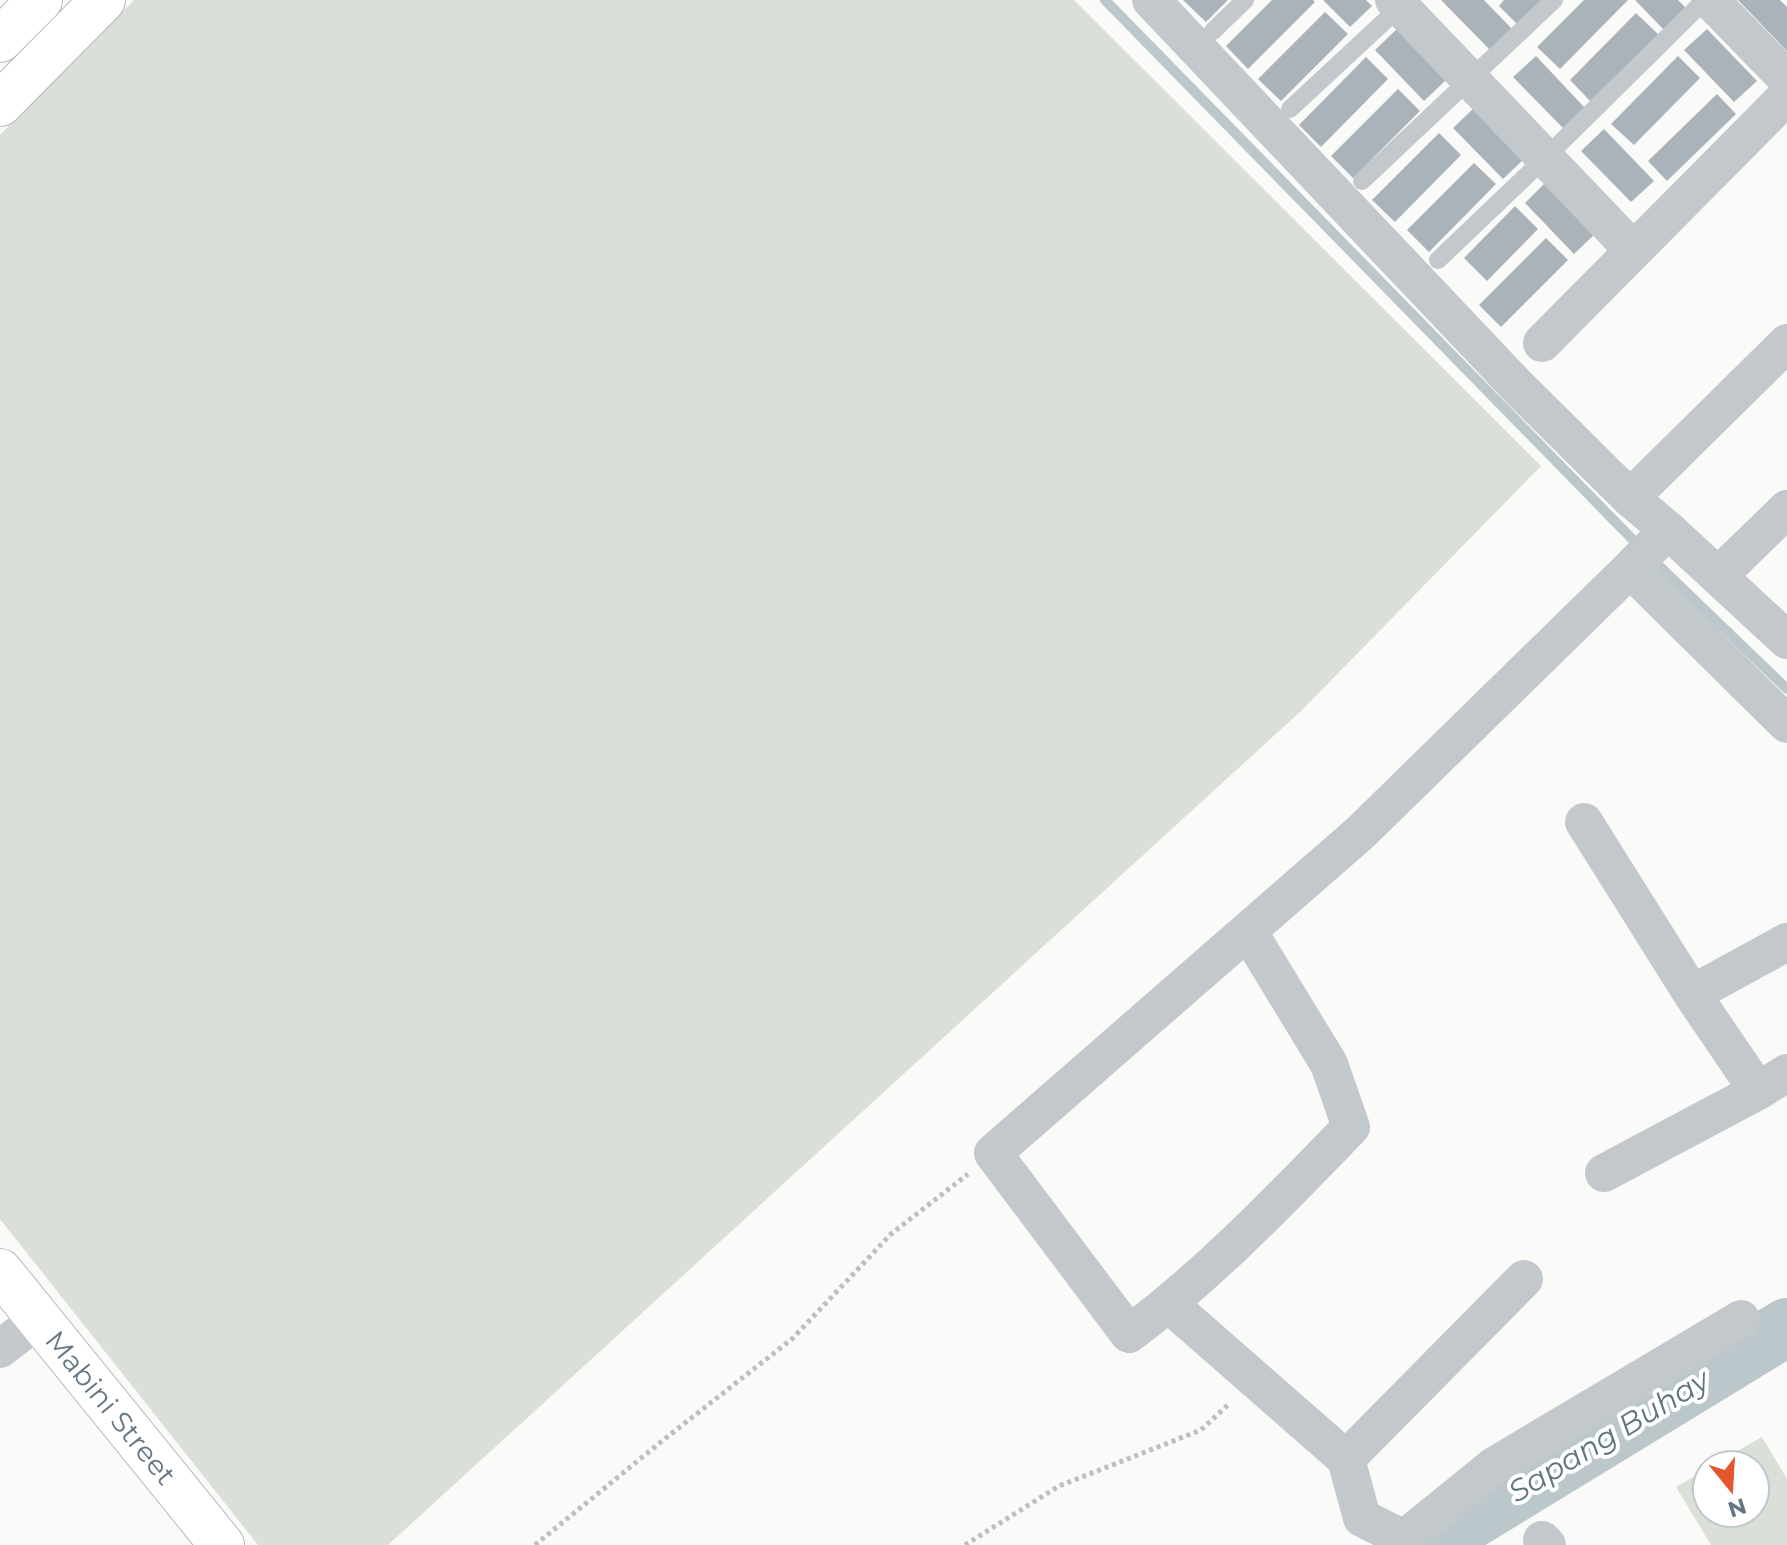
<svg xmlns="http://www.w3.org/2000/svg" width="1787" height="1545" font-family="Montserrat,sans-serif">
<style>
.green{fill:#dadfd7}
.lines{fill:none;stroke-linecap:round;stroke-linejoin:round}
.stream{stroke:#bbc7cb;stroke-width:10}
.river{stroke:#bbc7cb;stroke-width:58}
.building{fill:#aab3b9}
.secondary-casing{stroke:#b3babf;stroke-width:46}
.highway-casing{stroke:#b4b9bd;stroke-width:46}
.path{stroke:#bbbfc2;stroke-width:5;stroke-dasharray:4 4;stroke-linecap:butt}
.lane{stroke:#c3c8cc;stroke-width:18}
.street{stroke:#c3c8cc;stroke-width:38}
.secondary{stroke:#fff;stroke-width:44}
.highway{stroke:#fff;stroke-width:44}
.labels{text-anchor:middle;stroke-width:8;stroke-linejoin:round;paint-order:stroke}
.street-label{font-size:28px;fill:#657683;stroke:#fff}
.water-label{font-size:30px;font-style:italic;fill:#60757c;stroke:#fff}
</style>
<rect width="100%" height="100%" fill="#fafaf8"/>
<!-- green -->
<path class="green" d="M134 0H1074L1541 466 1301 711 388 1545H258L0 1219V135Z
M1762 1437 1787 1479V1545H1711L1676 1487 1707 1469V1513H1755V1465H1713Z"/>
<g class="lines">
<!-- stream -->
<path class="stream" d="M1105 0 1636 543
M1652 559 1787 689"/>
<!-- river -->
<path class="river" d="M1430 1545 1787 1327"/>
</g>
<!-- building -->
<path class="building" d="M1183 0H1228L1206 22Z
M1272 0H1313L1315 2 1248 69 1226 46Z
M1323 0H1366L1372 6 1350 27Z
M1441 0H1484L1514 31 1492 52Z
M1504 0H1549L1521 28 1499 6Z
M1584 0H1628L1560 69 1537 47Z
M1635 0H1678L1686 8 1664 30Z
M1738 0H1780L1787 7V51Z
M1325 12 1348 34 1281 101 1258 79Z
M1636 13 1659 35 1592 103 1570 80Z
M1397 29 1446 80 1424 101 1375 50Z
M1707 29 1757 81 1734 102 1684 50Z
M1536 56 1585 108 1564 129 1513 77Z
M1678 56 1700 78 1634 145 1611 124Z
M1366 57 1388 79 1321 147 1299 125Z
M1398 89 1420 111 1353 178 1331 156Z
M1717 94 1736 114 1667 181 1648 161Z
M1475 107 1525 158 1503 179 1453 128Z
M1604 129 1654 181 1631 202 1581 151Z
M1439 133 1461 155 1395 222 1372 200Z
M1474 163 1496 184 1429 252 1407 230Z
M1546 182 1596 233 1574 254 1525 203Z
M1515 206 1538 229 1487 281 1464 258Z
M1546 238 1568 260 1501 327 1479 305Z"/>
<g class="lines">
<!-- secondary casing -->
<g class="secondary-casing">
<g id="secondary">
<path id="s1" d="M0 1271 222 1545"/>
</g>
</g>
<!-- highway casing -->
<g class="highway-casing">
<path id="highway" d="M0 40 40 0
M0 104 103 0"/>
</g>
<!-- path -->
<path class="path" d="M535 1545 662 1441 792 1339 891 1234 968 1174
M965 1545 1059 1486 1201 1430 1230 1403"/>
<!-- lane -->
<path class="lane" d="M1213 31 1245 0
M1290 109 1402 5
M1362 181 1554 0
M1438 260 1545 158 1705 0"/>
<!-- street -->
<path class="street" d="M1151 0 1517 386 1630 498 1668 530 1787 640
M1394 0 1633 250
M1710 0 1787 79
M1542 343 1787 96
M1630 498 1787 343
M1630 569 1787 724
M1718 576 1787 509
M1584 822 1692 994 1758 1091
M1248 931 1329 1064 1351 1127C1280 1200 1211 1273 1129 1334L993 1153 1360 833 1630 569 1668 530
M1692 994 1787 942
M1604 1173 1758 1091 1787 1073
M1169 1304 1346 1459 1524 1279
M0 1349 39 1319
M1346 1459 1362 1518 1404 1539 1494 1466 1741 1319
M1542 1540 1547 1545"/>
<!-- secondary -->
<use href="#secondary" class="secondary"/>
<!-- highway -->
<use href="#highway" class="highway"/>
</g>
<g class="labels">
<!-- street labels -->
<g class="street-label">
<text dy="10" stroke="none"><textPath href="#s1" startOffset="176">Mabini Street</textPath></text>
</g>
<!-- water labels -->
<g class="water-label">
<text transform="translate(1609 1436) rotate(-31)" y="10">Sapang Buhay</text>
</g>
</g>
<!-- north arrow -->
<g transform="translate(1731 1489) rotate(162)"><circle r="38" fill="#ffffff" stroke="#c1c8cd" stroke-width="2"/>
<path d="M0-6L14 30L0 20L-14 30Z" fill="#e4572e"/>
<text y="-12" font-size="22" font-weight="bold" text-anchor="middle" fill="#657683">N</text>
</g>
</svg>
